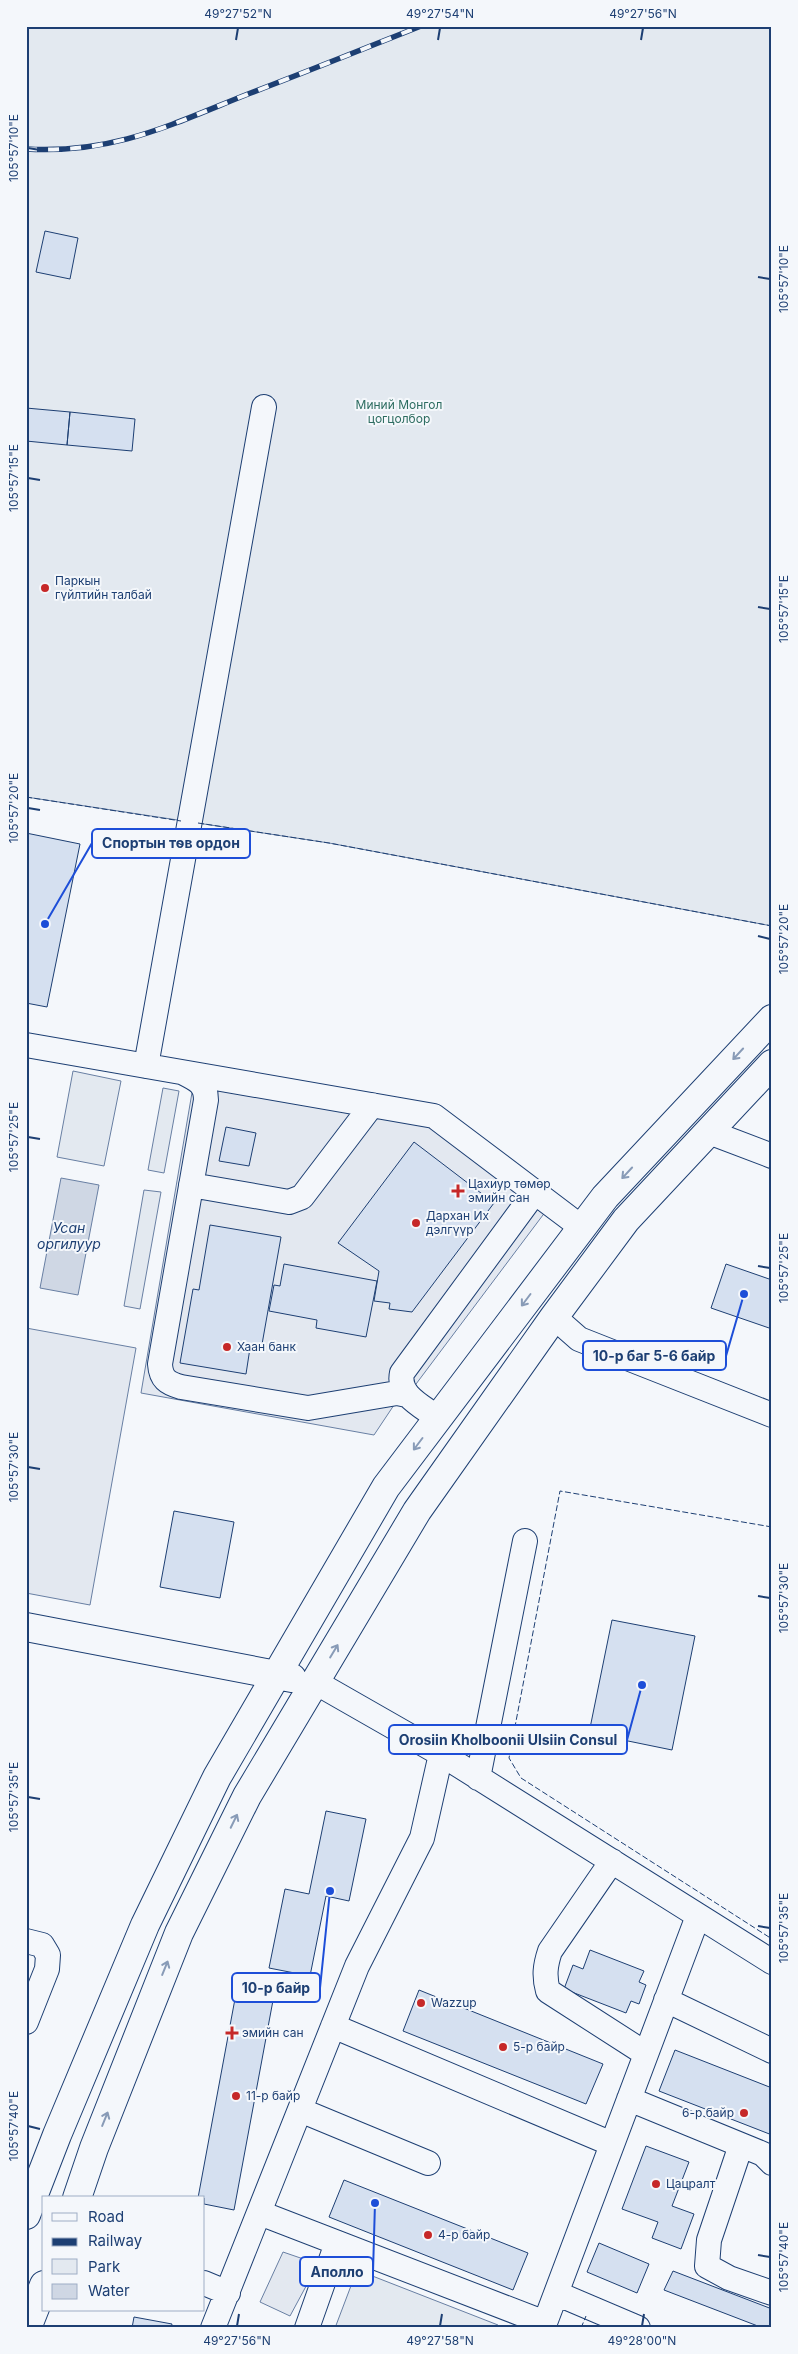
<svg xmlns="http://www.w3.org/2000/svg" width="798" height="2354" font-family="Inter,sans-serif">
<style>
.green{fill:#e3e9f0;stroke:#687fa3}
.parking{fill:#e3e8f0;stroke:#687fa3}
.water{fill:#cfd7e4;stroke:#687fa3}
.building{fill:#d5e0f0;stroke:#1d3f73}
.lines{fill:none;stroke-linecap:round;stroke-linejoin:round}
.minor-casing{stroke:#1d3f73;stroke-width:26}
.major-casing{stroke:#1d3f73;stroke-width:30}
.minor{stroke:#f4f7fb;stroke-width:24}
.major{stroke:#f4f7fb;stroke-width:28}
.rail-casing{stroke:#1d3f73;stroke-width:5.5}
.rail{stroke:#f4f7fb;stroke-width:4;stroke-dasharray:11;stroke-linecap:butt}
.fence{stroke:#1d3f73;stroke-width:1;stroke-dasharray:6 2.5;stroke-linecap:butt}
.oneway{stroke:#889bb7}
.ticks{fill:none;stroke:#1d3f73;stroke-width:2}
.poi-dot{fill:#c62828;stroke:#f4f7fb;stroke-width:2}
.labels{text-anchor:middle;stroke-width:4;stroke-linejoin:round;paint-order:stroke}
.park-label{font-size:12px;fill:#2c6c60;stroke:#f4f7fb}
.poi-label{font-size:12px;fill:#1d3f73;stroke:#f4f7fb;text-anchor:start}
.water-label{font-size:14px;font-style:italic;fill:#1d3f73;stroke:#f4f7fb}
.leader{fill:none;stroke:#1d4ed8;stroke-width:2}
.callout-dot{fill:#1d4ed8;stroke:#f4f7fb;stroke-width:2}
.callout{fill:#f4f7fb;stroke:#1d4ed8;stroke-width:2}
.callout-label{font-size:14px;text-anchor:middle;font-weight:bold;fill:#1d3f73}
.neatline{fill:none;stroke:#1d3f73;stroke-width:2}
.ticks-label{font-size:12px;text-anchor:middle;fill:#1d3f73}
</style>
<rect width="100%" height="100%" fill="#f4f7fb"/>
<!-- green -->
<path class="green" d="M26 26H772V926L329 843 26 797Z
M73 1071 121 1081 104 1166 57 1157Z
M163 1088 179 1091 164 1173 148 1170Z
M144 1190 161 1192 140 1309 124 1306Z
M357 2270 498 2325 497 2328H335Z"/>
<!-- parking -->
<path class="parking" d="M196 1069 441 1107 558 1195 404 1400 396 1402 374 1435 141 1393Z
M26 1328 136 1348 90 1605 26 1593Z
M283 2252 318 2264 290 2316 260 2302Z"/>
<!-- water -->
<path class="water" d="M61 1178 99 1185 78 1295 40 1288Z"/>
<!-- building -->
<path class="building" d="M45 231 78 238 70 279 36 272Z
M26 408 70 412 67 445 26 441Z
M70 412 135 419 132 451 67 445Z
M26 833 80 844 47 1007 26 1003Z
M226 1127 256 1133 249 1166 219 1161Z
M414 1142 494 1203 412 1312 389 1309 390 1303 374 1301 379 1271 338 1243Z
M210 1225 281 1237 261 1350 250 1348 246 1374 180 1363 193 1289 199 1290Z
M284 1264 377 1281 366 1337 316 1328 317 1320 269 1311 274 1285 280 1286Z
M726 1264 772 1280V1329L711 1308Z
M174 1511 234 1522 220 1598 160 1587Z
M612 1620 695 1636 672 1750 589 1733Z
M326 1811 366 1819 349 1901 326 1896 310 1976 269 1968 285 1889 309 1894Z
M590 1950 644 1971 639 1982 646 1985 639 2004 631 2001 626 2013 564 1989 573 1965 583 1969Z
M237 1988 274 1995 234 2210 204 2204V2198H198Z
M419 1990 603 2064 586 2104 403 2031Z
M675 2050 772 2088V2135L659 2091Z
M646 2146 689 2162 672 2206 694 2214 681 2249 652 2238 658 2222 622 2209Z
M344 2180 528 2253 513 2290 329 2217Z
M599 2243 649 2264 637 2293 587 2272Z
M673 2271 772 2309V2328H763L664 2290Z
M134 2317 172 2324 171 2328H132Z"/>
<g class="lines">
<!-- minor casing -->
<g class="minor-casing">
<path id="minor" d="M26 1045 434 1116 581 1227
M146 1066 264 407
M184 1073C198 1080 206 1084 206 1100L160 1364C161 1379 167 1383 181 1387L308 1408 397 1393 407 1395
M709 1132 772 1156
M191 1185 289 1202 302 1197 372 1105
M554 1317 579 1339 772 1415
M438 1418C422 1406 397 1395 402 1373L535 1192
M315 1682 441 1754 772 1962
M478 1778 525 1541
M612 1861 550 1951C545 1966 544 1976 548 1991L646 2054
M26 1941 42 1945 48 1955 47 1969 26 2022
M666 2000 772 2051
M333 2026 612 2144
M629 2099 763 2154 772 2163
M300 2110 428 2163
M741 2145 709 2240 707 2266 729 2278 772 2293
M260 2213 545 2323
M204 2283 228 2293
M558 2294 638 2328
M213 2328 357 1966 422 1838 441 1754
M307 2328 337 2243
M543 2328 698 1916"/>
</g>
<!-- major casing -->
<g class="major-casing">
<path id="major" d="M26 1627 292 1678
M77 2198 94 2148 179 1933 247 1796 417 1511 554 1317 626 1220 772 1064
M26 2215 57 2135 145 1925 217 1777 386 1487 605 1197 772 1019
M27 2328 44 2285"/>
</g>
<!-- minor -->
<use href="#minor" class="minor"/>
<!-- major -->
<use href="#major" class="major"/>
<!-- rail casing -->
<g class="rail-casing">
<path id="rail" d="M26 149C114 154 170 125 248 94 306 72 363 49 421 26"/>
</g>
<!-- rail -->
<use href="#rail" class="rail"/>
<!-- fence -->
<path class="fence" d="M26 797 181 821
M198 823 329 843 772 926
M772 1527 560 1491 509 1758 521 1778 772 1939
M581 2328 586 2316"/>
</g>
<!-- one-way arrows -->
<defs><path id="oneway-shaft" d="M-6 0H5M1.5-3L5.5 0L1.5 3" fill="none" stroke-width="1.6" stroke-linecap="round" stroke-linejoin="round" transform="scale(1.25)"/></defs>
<g class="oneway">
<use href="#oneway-shaft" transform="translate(738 1054) rotate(133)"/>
<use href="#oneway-shaft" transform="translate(627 1173) rotate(133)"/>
<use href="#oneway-shaft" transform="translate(526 1300) rotate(127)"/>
<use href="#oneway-shaft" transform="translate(418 1444) rotate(127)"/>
<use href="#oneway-shaft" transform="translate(334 1651) rotate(-59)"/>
<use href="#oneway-shaft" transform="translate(234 1821) rotate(-64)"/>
<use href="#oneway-shaft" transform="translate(165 1968) rotate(-68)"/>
<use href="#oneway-shaft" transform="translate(105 2119) rotate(-68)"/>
</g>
<!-- ticks -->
<path class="ticks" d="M236 40 238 28M438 40 440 28M641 40 643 28M28 148 40 150M758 277 770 279M28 478 40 480M758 607 770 609M28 808 40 810M758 936 770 939M28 1137 40 1139M758 1266 770 1268M28 1467 40 1469M758 1596 770 1598M28 1797 40 1799M758 1926 770 1928M28 2126 40 2129M758 2255 770 2257M237 2326 239 2314M440 2326 442 2314M642 2326 644 2314"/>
<!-- markers -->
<g class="poi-dot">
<circle cx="45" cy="588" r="5"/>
<path d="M455.5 1183.5h5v5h5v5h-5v5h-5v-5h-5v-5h5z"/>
<circle cx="416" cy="1223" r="5"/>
<circle cx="227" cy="1347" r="5"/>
<circle cx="421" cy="2003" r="5"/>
<path d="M229.5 2025.5h5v5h5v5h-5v5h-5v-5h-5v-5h5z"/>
<circle cx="503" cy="2047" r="5"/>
<circle cx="236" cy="2096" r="5"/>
<circle cx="744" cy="2113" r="5"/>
<circle cx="656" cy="2184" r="5"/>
<circle cx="428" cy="2235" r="5"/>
</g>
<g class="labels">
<!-- park labels -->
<g class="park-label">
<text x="399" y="409">Миний Монгол<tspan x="399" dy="14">цогцолбор</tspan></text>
</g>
<!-- poi labels -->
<g class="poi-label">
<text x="55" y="585">Паркын<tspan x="55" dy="14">гүйлтийн талбай</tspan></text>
<text x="468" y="1188">Цахиур төмөр<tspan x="468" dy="14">эмийн сан</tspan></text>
<text x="426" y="1220">Дархан Их<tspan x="426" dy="14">дэлгүүр</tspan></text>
<text x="237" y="1351">Хаан банк</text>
<text x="431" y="2007">Wazzup</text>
<text x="242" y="2037">эмийн сан</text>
<text x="513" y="2051">5-р байр</text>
<text x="246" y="2100">11-р байр</text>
<text x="734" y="2117" text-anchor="end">6-р байр</text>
<text x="666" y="2188">Цацралт</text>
<text x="438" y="2239">4-р байр</text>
</g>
<!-- water labels -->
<g class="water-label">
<text x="69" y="1233">Усан<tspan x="69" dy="16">оргилуур</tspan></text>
</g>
</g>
<!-- callouts -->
<path class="leader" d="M45 924L92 843M744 1294L726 1356M642 1685L627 1740M330 1891L320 1988M375 2203L373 2272"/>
<g class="callout-dot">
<circle cx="45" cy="924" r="5"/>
<circle cx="744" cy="1294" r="5"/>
<circle cx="642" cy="1685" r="5"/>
<circle cx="330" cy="1891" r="5"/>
<circle cx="375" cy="2203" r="5"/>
</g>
<g class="callout">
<rect x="92" y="829" width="158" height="29" rx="5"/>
<rect x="583" y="1341" width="143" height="29" rx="5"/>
<rect x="389" y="1725" width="238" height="29" rx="5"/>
<rect x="232" y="1973" width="88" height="29" rx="5"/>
<rect x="300" y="2257" width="73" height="29" rx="5"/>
</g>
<g class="callout-label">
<text x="171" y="848">Спортын төв ордон</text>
<text x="654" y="1361">10-р баг 5-6 байр</text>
<text x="508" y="1745">Orosiin Kholboonii Ulsiin Consul</text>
<text x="276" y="1993">10-р байр</text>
<text x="337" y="2277">Аполло</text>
</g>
<!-- border -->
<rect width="798" height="2354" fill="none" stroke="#f4f7fb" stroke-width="55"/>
<!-- legend -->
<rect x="42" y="2196" width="162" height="115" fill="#f4f7fb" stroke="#9eadc5"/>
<rect x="52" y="2213" width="25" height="8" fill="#f4f7fb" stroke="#9eadc5"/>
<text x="88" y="2222" font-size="15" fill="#1d3f73">Road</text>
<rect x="52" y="2238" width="25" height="8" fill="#1d3f73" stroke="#9eadc5"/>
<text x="88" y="2246" font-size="15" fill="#1d3f73">Railway</text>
<rect x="52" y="2259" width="25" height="15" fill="#e3e9f0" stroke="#9eadc5"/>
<text x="88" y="2272" font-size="15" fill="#1d3f73">Park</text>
<rect x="52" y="2284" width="25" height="15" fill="#cfd7e4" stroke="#9eadc5"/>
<text x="88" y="2296" font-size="15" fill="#1d3f73">Water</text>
<rect x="28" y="28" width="742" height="2298" class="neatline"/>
<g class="ticks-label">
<text x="238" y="18">49°27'52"N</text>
<text x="440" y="18">49°27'54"N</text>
<text x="643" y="18">49°27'56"N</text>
<text transform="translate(14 148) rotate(-90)" y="4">105°57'10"E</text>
<text transform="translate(784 279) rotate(-90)" y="4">105°57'10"E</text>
<text transform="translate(14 478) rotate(-90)" y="4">105°57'15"E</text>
<text transform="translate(784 609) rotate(-90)" y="4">105°57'15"E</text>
<text transform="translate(14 808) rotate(-90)" y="4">105°57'20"E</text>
<text transform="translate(784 939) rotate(-90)" y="4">105°57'20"E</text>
<text transform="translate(14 1137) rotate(-90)" y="4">105°57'25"E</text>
<text transform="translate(784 1268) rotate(-90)" y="4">105°57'25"E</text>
<text transform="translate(14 1467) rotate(-90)" y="4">105°57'30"E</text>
<text transform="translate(784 1598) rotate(-90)" y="4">105°57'30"E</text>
<text transform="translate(14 1797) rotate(-90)" y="4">105°57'35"E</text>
<text transform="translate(784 1928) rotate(-90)" y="4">105°57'35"E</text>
<text transform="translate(14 2126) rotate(-90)" y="4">105°57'40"E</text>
<text transform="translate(784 2257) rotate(-90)" y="4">105°57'40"E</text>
<text x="237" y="2345">49°27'56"N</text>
<text x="440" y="2345">49°27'58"N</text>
<text x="642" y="2345">49°28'00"N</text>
</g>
</svg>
